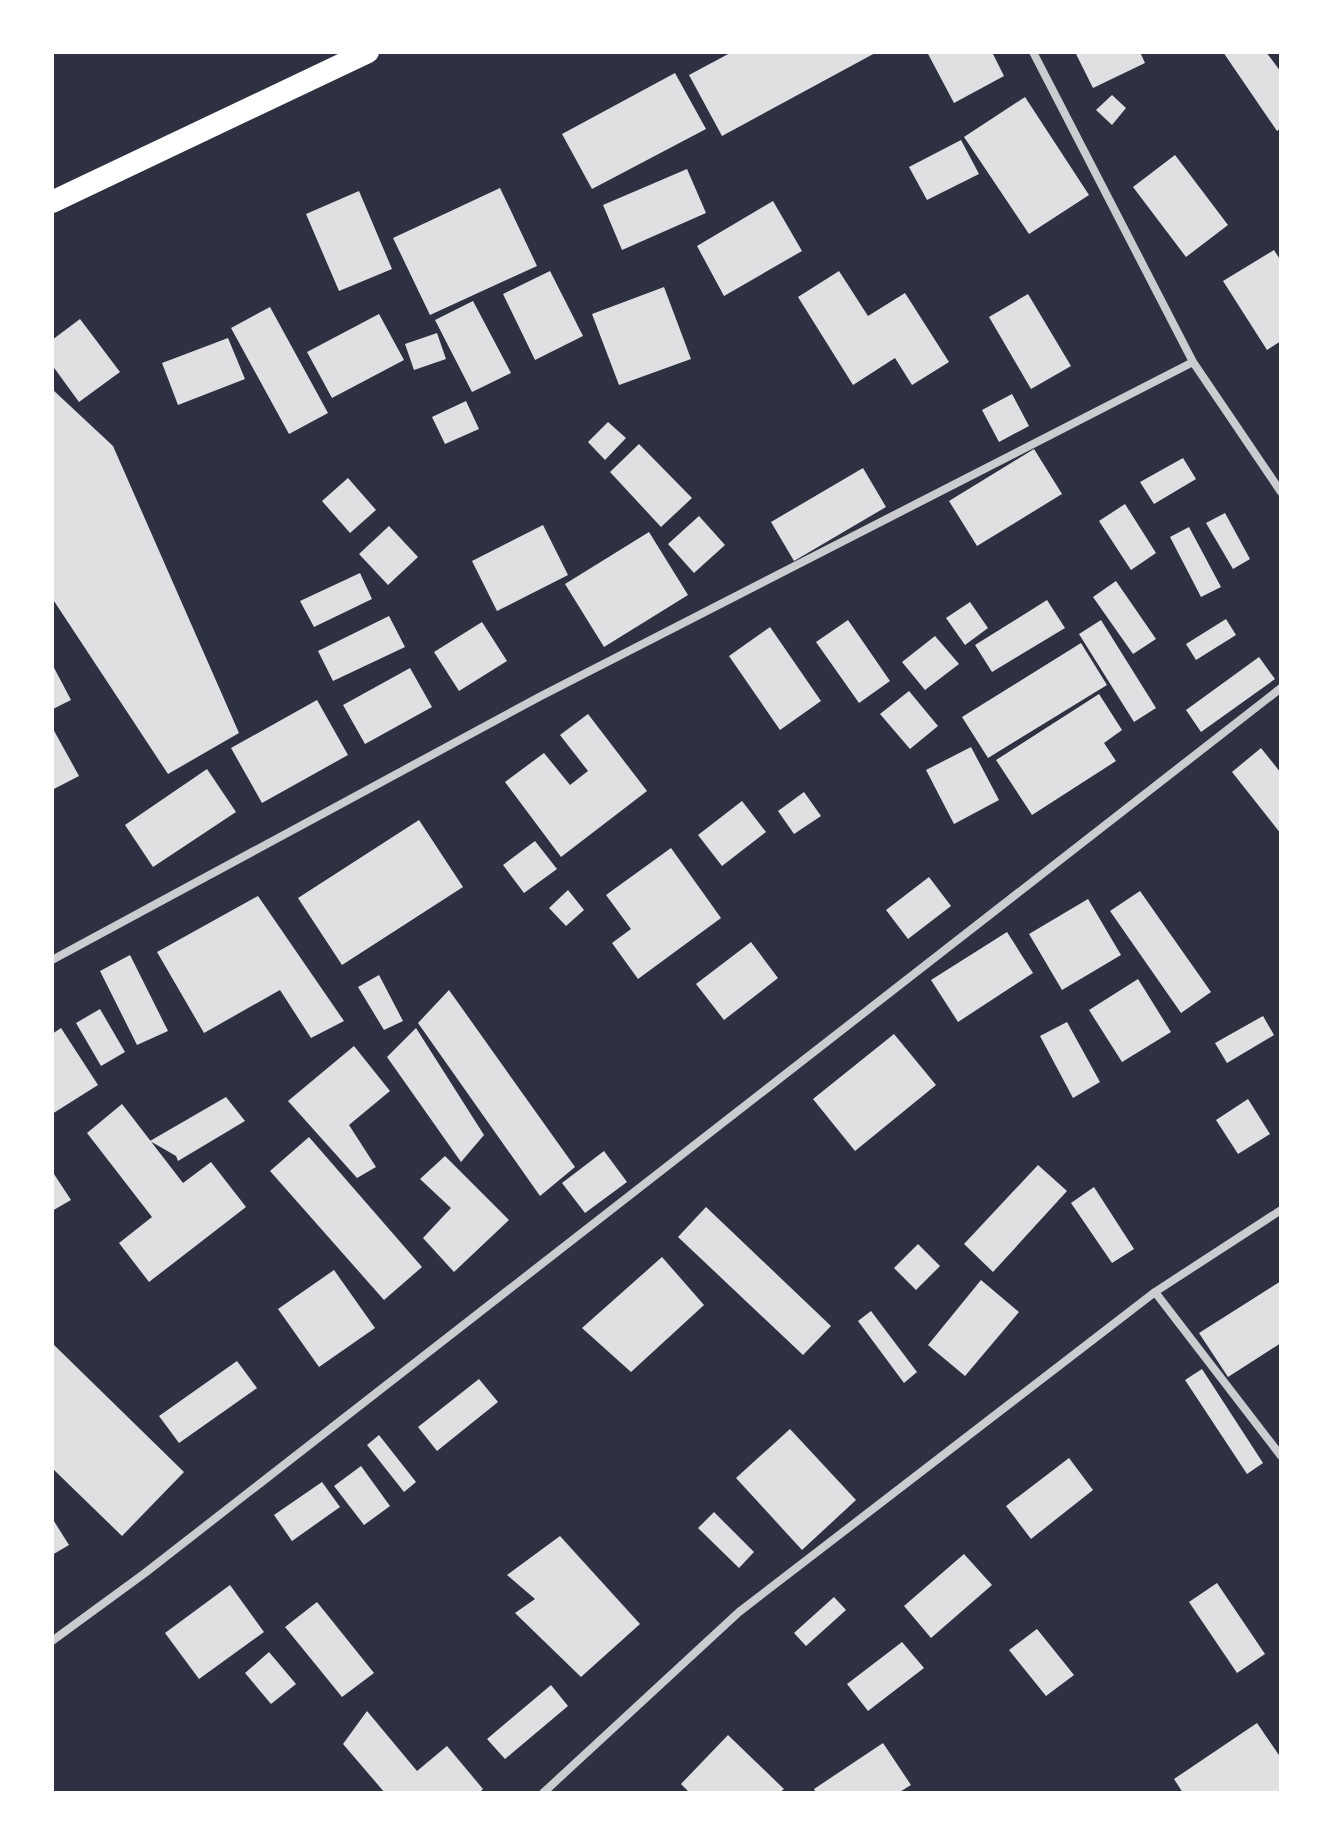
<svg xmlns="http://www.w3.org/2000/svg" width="1333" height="1845" font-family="Arial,sans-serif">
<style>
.building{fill:#e0e0e3}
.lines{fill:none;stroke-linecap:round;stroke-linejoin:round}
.minor{stroke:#caccd0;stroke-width:8}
.trunk{stroke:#fff;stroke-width:22}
</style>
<rect width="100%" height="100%" fill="#2d3142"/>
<!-- building -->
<path class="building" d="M732 52H877L722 136 689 75Z
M927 52H992L1004 76 954 103Z
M1075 52H1140L1145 63 1093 88Z
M1223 52H1266L1281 72V128L1277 131Z
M675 73 706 129 592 189 562 134Z
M1112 95 1126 108 1112 125 1096 110Z
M1025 97 1089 195 1029 234 964 137Z
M961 140 979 174 927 200 909 167Z
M1175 155 1228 225 1186 257 1133 187Z
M687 169 706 213 622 250 603 205Z
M500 188 537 266 430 315 393 238Z
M359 191 392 269 339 291 306 214Z
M773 201 802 251 724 296 697 246Z
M1274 250 1281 261V341L1267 350 1223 281Z
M550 271 583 336 535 360 503 294Z
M839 271 868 316 905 293 949 362 912 385 895 358 853 385 798 297Z
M664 287 691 359 619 385 592 314Z
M1028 294 1071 366 1031 389 989 317Z
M473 301 511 373 472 392 435 320Z
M270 307 328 413 289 434 231 328Z
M379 314 404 360 332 398 307 352Z
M80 319 120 372 79 402 52 365V340Z
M437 333 446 359 414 370 405 344Z
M228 338 245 379 178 405 162 363Z
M52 389 113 446 239 733 168 774 52 598Z
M1012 394 1029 426 999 442 982 410Z
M466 401 479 429 445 444 432 417Z
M608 422 626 438 605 460 588 442Z
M639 444 692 498 661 527 610 472Z
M1034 449 1062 494 977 546 949 501Z
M1183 458 1196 479 1154 504 1140 482Z
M863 468 886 507 794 561 771 522Z
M348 478 376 510 350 533 322 501Z
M1125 504 1156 553 1131 570 1099 521Z
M1225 513 1250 559 1233 569 1206 523Z
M699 516 725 545 694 573 668 544Z
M543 525 568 575 497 611 472 561Z
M389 526 418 557 388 585 359 554Z
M1189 527 1221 587 1201 597 1170 537Z
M649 532 688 595 604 647 565 584Z
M360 573 372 599 314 627 300 601Z
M1116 581 1156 639 1133 654 1093 597Z
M1047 600 1065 628 992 672 975 645Z
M970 602 988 628 965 645 946 618Z
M389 616 405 647 333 681 318 651Z
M1226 619 1236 635 1196 660 1186 644Z
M848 620 890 681 859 703 816 642Z
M1101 620 1156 708 1134 722 1079 634Z
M482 622 507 661 459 691 434 652Z
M770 627 821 701 780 730 729 656Z
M935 636 959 664 925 690 902 662Z
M1081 643 1107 685 988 758 962 717Z
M1259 657 1275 679 1201 732 1186 710Z
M52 664 71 700 53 709 52 707Z
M410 668 432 707 365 744 343 705Z
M909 691 938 726 910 749 880 714Z
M1099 694 1122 730 1104 743 1116 761 1032 815 996 760Z
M317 700 348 755 262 803 231 748Z
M588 714 647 791 561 857 505 782 544 753 570 785 588 771 560 735Z
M52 727 79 776 52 790Z
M971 747 999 800 954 824 926 770Z
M1261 748 1281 773V834L1232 772Z
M207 769 236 812 153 867 125 825Z
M804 792 821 816 794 834 778 811Z
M742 801 766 832 722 866 698 835Z
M419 820 463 887 342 965 298 898Z
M535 841 557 869 524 893 503 865Z
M671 848 721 918 638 979 612 943 631 929 606 895Z
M929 877 951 906 908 939 886 910Z
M568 890 584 910 566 926 549 908Z
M1140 891 1211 992 1181 1013 1110 911Z
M258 896 344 1021 311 1038 280 990 204 1033 157 952Z
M1088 899 1121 955 1062 990 1029 934Z
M1007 932 1033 973 958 1022 931 980Z
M751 942 778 978 724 1020 696 984Z
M130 955 168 1031 137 1045 100 971Z
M379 975 403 1021 384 1030 358 987Z
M1138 979 1171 1032 1122 1062 1089 1010Z
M449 990 575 1167 540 1196 418 1023Z
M100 1009 125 1052 101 1066 76 1023Z
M1263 1016 1274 1035 1227 1063 1215 1043Z
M1067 1022 1100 1082 1073 1098 1040 1036Z
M61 1028 98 1085 52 1114V1034Z
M416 1028 484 1135 461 1162 387 1057Z
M894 1034 936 1085 855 1151 813 1099Z
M354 1046 390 1091 349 1125 376 1167 357 1178 288 1101Z
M226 1097 245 1121 178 1161 176 1156 150 1141Z
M1248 1099 1270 1134 1238 1154 1216 1120Z
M122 1104 183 1183 211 1162 246 1207 149 1282 119 1243 152 1217 87 1133Z
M309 1137 422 1267 384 1300 270 1171Z
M604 1151 627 1182 585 1213 562 1183Z
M445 1156 509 1220 454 1272 423 1238 451 1208 420 1179Z
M1038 1165 1067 1191 993 1272 964 1244Z
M52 1171 71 1200 52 1211Z
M1094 1187 1134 1249 1112 1263 1071 1203Z
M706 1207 831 1326 803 1355 678 1237Z
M918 1244 940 1266 916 1290 894 1268Z
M662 1257 704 1305 631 1372 582 1328Z
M334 1270 375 1328 319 1367 278 1309Z
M981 1280 1019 1312 965 1376 928 1345Z
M1281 1281V1343L1228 1377 1199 1333Z
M871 1311 917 1372 904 1383 858 1321Z
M52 1343 184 1472 122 1536 52 1468Z
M237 1361 257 1388 179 1443 159 1416Z
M1202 1369 1263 1463 1247 1474 1185 1380Z
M479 1379 498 1402 437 1451 418 1427Z
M790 1429 856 1500 802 1550 736 1478Z
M379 1435 416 1482 404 1492 367 1445Z
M1069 1458 1093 1490 1031 1539 1006 1506Z
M361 1466 390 1506 364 1525 334 1486Z
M322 1482 340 1507 292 1541 274 1515Z
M714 1512 754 1552 739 1568 698 1528Z
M52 1518 69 1545 52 1555Z
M560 1536 640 1624 581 1677 515 1613 535 1599 507 1575Z
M964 1554 992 1585 931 1638 904 1606Z
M1217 1583 1265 1654 1237 1673 1189 1602Z
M230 1585 264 1632 199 1679 165 1633Z
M834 1597 846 1610 806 1646 794 1633Z
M317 1602 374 1673 342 1697 285 1627Z
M1037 1629 1074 1675 1046 1696 1009 1650Z
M902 1642 924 1668 868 1711 847 1684Z
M269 1652 296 1684 271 1704 245 1673Z
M551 1685 568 1706 505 1759 487 1739Z
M367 1711 417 1771 447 1746 483 1789 479 1793H385L343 1744Z
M1257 1723 1281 1758V1793H1183L1174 1779Z
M728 1735 784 1789 779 1793H690L681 1784Z
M883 1743 911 1785 898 1793H816L814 1789Z"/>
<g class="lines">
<!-- minor -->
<path class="minor" d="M1033 52 1193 362 1281 492
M52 960 541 696 1193 362
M1155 1292 1281 1456
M52 1641 145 1573 1281 688
M543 1793 739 1612 1155 1292 1281 1210"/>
<!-- trunk -->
<path class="trunk" d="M52 202 368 52"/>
</g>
<!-- border -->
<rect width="1333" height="1845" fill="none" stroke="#ffffff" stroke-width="108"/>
</svg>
